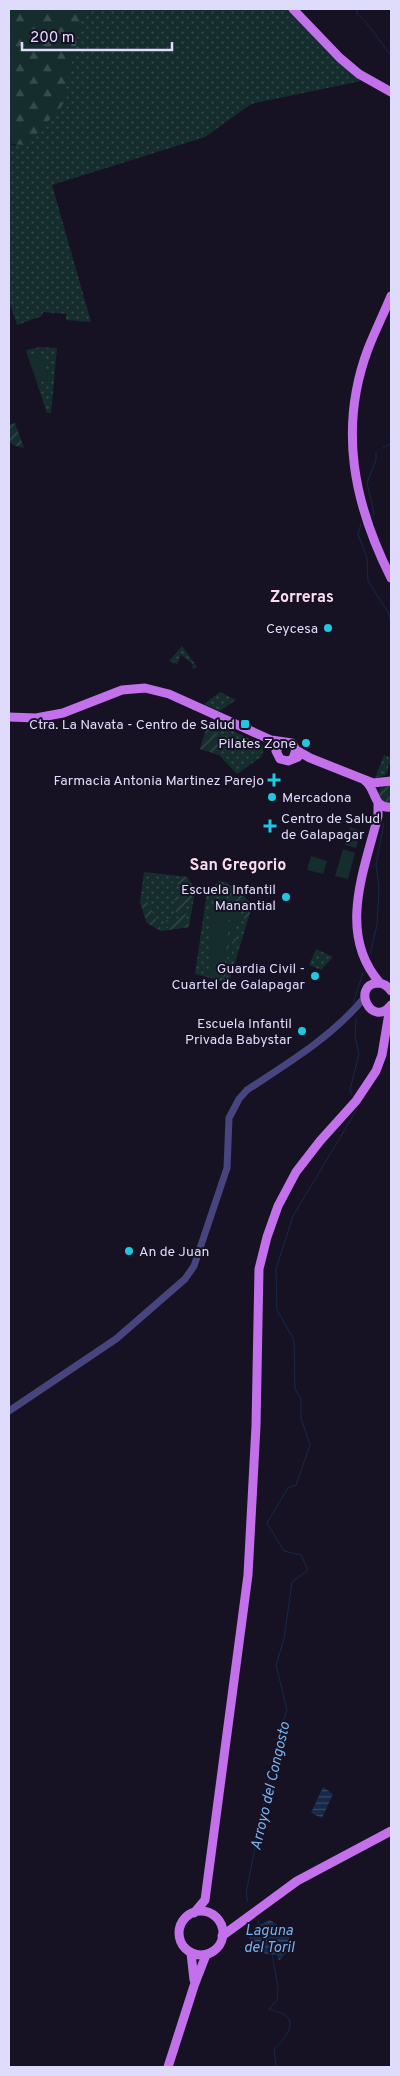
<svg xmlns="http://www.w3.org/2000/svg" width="400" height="2076" font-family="Overpass,sans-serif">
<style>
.grass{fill:url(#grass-dots)}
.forest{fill:url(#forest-firs)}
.garden{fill:url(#garden-furrows)}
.pitch{fill:#162d2d}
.water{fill:url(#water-rules)}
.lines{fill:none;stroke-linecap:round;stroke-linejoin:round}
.stream{stroke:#172948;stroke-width:1}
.minor{stroke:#48447d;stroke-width:7}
.major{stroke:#c271eb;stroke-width:9}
.poi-dot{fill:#21c6e0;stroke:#161224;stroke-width:2}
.labels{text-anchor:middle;stroke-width:4;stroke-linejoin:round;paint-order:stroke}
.poi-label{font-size:14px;fill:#dfdbfa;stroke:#161224;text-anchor:end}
.water-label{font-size:15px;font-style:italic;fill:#77b1ec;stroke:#161224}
.quarter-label{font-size:16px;font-weight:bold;fill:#fadcee;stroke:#161224}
</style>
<defs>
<pattern id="grass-dots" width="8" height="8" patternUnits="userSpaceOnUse" patternTransform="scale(1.25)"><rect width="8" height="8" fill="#162d2d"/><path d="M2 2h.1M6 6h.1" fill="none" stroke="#374b4c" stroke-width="1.8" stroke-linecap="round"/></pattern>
<pattern id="forest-firs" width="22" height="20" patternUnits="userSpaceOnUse" patternTransform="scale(1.25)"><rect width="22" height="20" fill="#162d2d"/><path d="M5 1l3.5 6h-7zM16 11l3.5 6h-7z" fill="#374b4c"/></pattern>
<pattern id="garden-furrows" width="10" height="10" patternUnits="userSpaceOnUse" patternTransform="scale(1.25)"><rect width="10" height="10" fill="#162d2d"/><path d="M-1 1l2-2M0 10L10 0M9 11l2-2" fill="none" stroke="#374b4c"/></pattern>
<pattern id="water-rules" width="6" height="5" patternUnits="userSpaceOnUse" patternTransform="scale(1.25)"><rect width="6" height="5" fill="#172948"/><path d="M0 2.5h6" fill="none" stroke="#384763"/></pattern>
</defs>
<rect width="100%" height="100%" fill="#161224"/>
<!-- grass -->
<path class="grass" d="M84 9H287L361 81 251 104 205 137 52 185 91 322 66 320V314L43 312 42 316 17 325 9 301V144L15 146 77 36Z
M40 347 57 348 51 413H47L37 383 49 379 40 353 28 357 26 350Z
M182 646 197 667 194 669 192 668 193 664 181 655 177 664 169 661Z
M220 692 236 700 220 711 204 704Z
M209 720 265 746 261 757 237 774 219 755 200 749Z
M384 755 391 758 386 775 375 778Z
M144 872 187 877 195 890 189 927 161 931 147 923 140 902Z
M219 881C231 883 249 896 251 909L229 983 195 974 207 892Z
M316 949 333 957 321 970 309 965Z"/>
<!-- forest -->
<path class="forest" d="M9 9H84L62 106 26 145 9 144Z"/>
<!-- garden -->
<path class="garden" d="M15 423 24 448 13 445 9 441V425Z
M209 720 216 724 214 732 222 735 218 754 200 749Z
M391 784V803L382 802 378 793 380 788Z
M181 876 187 877 195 890 194 894 176 917 172 919 167 916 172 918 176 916 175 897 181 900 185 889 183 884 170 885Z
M225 882 250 902 251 909 247 923 244 922V909L224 889Z
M146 900 161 929 168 928 166 920 176 921 184 909 189 927 161 931 147 923 140 902Z
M224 915 228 916 231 922 229 944 233 948 234 935H238L231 955 226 958C226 965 228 974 222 981L209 977 223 978 229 922 224 921Z"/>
<!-- pitch -->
<path class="pitch" d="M40 353 49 379 37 383 28 357Z
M350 827 361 831 356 848 345 845Z
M343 849 355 853 348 879 335 876Z
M311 856 327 861 323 874 307 870Z
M226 900 241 916 235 924 231 951C225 941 235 927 228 916L224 915V921H229L223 978 209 977 211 909 216 901Z"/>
<!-- water -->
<path class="water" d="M323 1787 333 1794 322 1818 311 1813Z
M270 1920 283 1929 290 1939 287 1952 279 1961 277 1955C264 1955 252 1951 249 1936L259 1925Z"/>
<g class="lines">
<!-- stream -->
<path class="stream" d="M357 9V14C371 25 379 42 391 55
M383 448 391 443
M371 517 374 513 367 483 376 460V453
M361 524 358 534 367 558 368 581 388 612 391 621
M370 954 377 925 379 888 376 864 384 823
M353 1003 363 973
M352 1095 350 1090 359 1054 355 1036 356 1018
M248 1902 246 1893 276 1743 287 1710 276 1665 284 1639 292 1582 308 1570 301 1555 284 1551 267 1523 288 1488 296 1485 310 1445 301 1418V1399L295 1389 294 1340 277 1310 276 1269 293 1216 356 1111
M258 1920 259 1925
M272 1954 278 1987 277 2000 269 2009C274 2011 280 2012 285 2015 299 2024 281 2043 274 2049L276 2067"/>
<!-- minor -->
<path class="minor" d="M9 1411 116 1339 185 1279 194 1266 227 1168 229 1118 239 1099 247 1090C290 1062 333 1036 365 997"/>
<!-- major -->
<path class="major" d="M293 9 340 58 359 74 391 92
M391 296C384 313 375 331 368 349 338 429 354 504 391 578
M9 717 36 718 63 713 122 690 145 688 169 694 271 740 292 743 296 750 293 758
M282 742 276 751 280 759 288 761 298 757
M296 750 310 758 373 783 391 781
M364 780C377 788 372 809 391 807
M378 803V816C364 871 337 934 380 983
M391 1005C372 1029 351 986 377 983 384 983 388 986 391 991
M179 1933a22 22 0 1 1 44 0a22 22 0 1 1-44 0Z
M194 1913 205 1900 248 1575 256 1426 259 1269 267 1237 278 1206 296 1172 320 1141 356 1101 376 1071 382 1055 390 1007
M222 1936 297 1881 391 1831
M191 1953 194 1980
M168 2067 194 1986 206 1955"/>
</g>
<!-- markers -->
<g class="poi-dot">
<circle cx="328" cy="628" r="5"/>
<rect x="240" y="719" width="10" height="10" rx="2.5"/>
<circle cx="306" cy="743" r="5"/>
<path d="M271.5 772.5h5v5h5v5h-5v5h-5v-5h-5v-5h5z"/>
<circle cx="272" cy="797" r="5"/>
<path d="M267.5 818.5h5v5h5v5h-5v5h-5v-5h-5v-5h5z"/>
<circle cx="286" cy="897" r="5"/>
<circle cx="315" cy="976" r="5"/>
<circle cx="302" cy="1031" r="5"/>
<circle cx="129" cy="1251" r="5"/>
</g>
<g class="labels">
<!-- poi labels -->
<g class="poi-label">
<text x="318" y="633">Ceycesa</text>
<text x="235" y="729">Ctra. La Navata - Centro de Salud</text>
<text x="296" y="748">Pilates Zone</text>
<text x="264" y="785">Farmacia Antonia Martinez Parejo</text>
<text x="282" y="802" text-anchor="start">Mercadona</text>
<text x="281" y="823" text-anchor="start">Centro de Salud<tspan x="281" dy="16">de Galapagar</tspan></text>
<text x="276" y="894">Escuela Infantil<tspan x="276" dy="16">Manantial</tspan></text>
<text x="305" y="973">Guardia Civil -<tspan x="305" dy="16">Cuartel de Galapagar</tspan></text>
<text x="292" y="1028">Escuela Infantil<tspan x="292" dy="16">Privada Babystar</tspan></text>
<text x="139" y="1256" text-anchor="start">An de Juan</text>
</g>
<!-- water labels -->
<g class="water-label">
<text transform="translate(270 1786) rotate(-77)" y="5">Arroyo del Congosto</text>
<text x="269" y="1935">Laguna<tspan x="269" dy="17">del Toril</tspan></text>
</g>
<!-- quarter labels -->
<g class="quarter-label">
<text x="302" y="602">Zorreras</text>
<text x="238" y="870">San Gregorio</text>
</g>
</g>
<!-- border -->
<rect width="400" height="2076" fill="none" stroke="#dfdbfa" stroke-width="20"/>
<!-- scale -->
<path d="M22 42v8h150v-8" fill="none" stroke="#dfdbfa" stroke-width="2.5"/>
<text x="30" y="42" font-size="15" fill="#dfdbfa" stroke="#161224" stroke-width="4" paint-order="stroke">200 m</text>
</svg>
